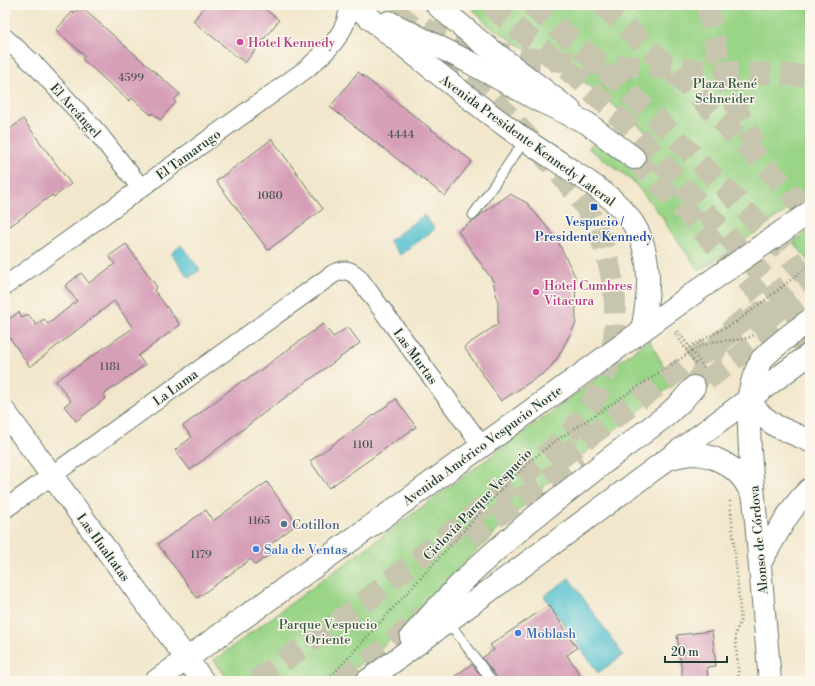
<svg xmlns="http://www.w3.org/2000/svg" width="815" height="686" font-family="'Libre Bodoni',serif">
<style>
.green{fill:#9ad487;stroke:#5c885e}
.water{fill:#55c1cf;stroke:#3a7f82}
.building{fill:#d69fb8}
.lines{fill:none;stroke-linecap:round;stroke-linejoin:round}
.primary-tunnel{stroke:#c8c5ae;stroke-width:22;stroke-dasharray:22 11;stroke-linecap:butt}
.highway-tunnel{stroke:#c8c5ae;stroke-width:22;stroke-dasharray:22 11;stroke-linecap:butt}
.lane-casing{stroke:#697869;stroke-width:11}
.street-casing{stroke:#697869;stroke-width:20}
.secondary-casing{stroke:#697869;stroke-width:24}
.primary-casing{stroke:#697869;stroke-width:24}
.path{stroke:#697869;stroke-width:2.5;stroke-dasharray:1 3;stroke-linecap:butt}
.lane{stroke:#fff;stroke-width:9}
.street{stroke:#fff;stroke-width:18}
.secondary{stroke:#fff;stroke-width:22}
.primary{stroke:#fff;stroke-width:22}
.primary-bridge-casing{stroke:#697869;stroke-width:24;stroke-linecap:butt}
.path-bridge{stroke:#697869;stroke-width:2.5;stroke-dasharray:1 3;stroke-linecap:butt}
.primary-bridge{stroke:#fff;stroke-width:22}
.hotel-dot{fill:#d1479c;stroke:#fbf7ec;stroke-width:1.5}
.transit-dot{fill:#1a4fb4;stroke:#fbf7ec;stroke-width:1.5}
.service-dot{fill:#5c6f8a;stroke:#fbf7ec;stroke-width:1.5}
.shop-dot{fill:#3f7fe0;stroke:#fbf7ec;stroke-width:1.5}
.labels{text-anchor:middle;stroke-width:3;stroke-linejoin:round;paint-order:stroke}
.number-label{font-size:11px;fill:#4d5655}
.hotel-label{font-size:13px;fill:#b23c85;stroke:#fbf7ec;text-anchor:start}
.park-label{font-size:13px;fill:#385b45;stroke:#fbf7ec}
.street-label{font-size:13px;fill:#1f3d34;stroke:#fbf7ec}
.transit-label{font-size:13px;fill:#164399;stroke:#fbf7ec}
.service-label{font-size:13px;fill:#4e5e75;stroke:#fbf7ec;text-anchor:start}
.shop-label{font-size:13px;fill:#366cbe;stroke:#fbf7ec;text-anchor:start}
</style>
<rect width="100%" height="100%" fill="#fbf7ec"/>
<filter id="ink" filterUnits="userSpaceOnUse"><feTurbulence type="fractalNoise" baseFrequency=".025" numOctaves="2"/><feDisplacementMap in="SourceGraphic" scale="8" xChannelSelector="R" yChannelSelector="G"/><feConvolveMatrix kernelMatrix="1 2 1 2 8 2 1 2 1" color-interpolation-filters="sRGB"/></filter>
<filter id="wash" filterUnits="userSpaceOnUse"><feTurbulence type="fractalNoise" baseFrequency=".012" numOctaves="4" result="noise"/><feDisplacementMap in="SourceGraphic" scale="16" xChannelSelector="R" yChannelSelector="G"/><feGaussianBlur stdDeviation="0.9" result="paint"/><feColorMatrix in="noise" values="0 0 0 0 0 0 0 0 0 0 0 0 0 0 0 0 0 1.4 0 .05"/><feComposite in="paint" operator="in"/></filter>
<g filter="url(#wash)">
<rect width="100%" height="100%" fill="#f2e7cc"/>
<!-- green -->
<path class="green" d="M391 5H407L420 28Z
M469 5H810V194L700 271 671 232 663 218 632 180 588 148 597 141 631 168 657 140 565 67 519 45 488 25Z
M810 230V262L793 242Z
M649 340 674 384 569 465 539 491 477 550 393 638 338 681H229L214 660Z"/>
<!-- water -->
<path class="water" d="M424 215 435 229 400 255 389 241Z
M181 245 200 270 189 278 171 254Z
M569 578 623 655 598 673 544 596Z"/>
<g id="blocks">
<!-- building -->
<path class="building" d="M206 5H260L279 20 245 63 193 21Z
M80 6 180 94 174 100 176 102 160 120 153 113 151 115 132 98 129 101 82 59 85 56 56 30 73 11 74 13Z
M358 72 472 161 445 196 330 107Z
M23 119 71 184 54 197 52 195 5 230V133Z
M272 139 323 209 268 250 216 181Z
M510 194 527 203 556 238 575 276 576 323 557 359 547 371 501 401 464 347 498 324V302L493 281 458 231 472 221 476 220 480 215Z
M126 244 157 287 154 290 180 325 138 356 145 365 103 395 106 398 76 421 64 406 71 401 56 381 133 328 114 301 30 367 5 331V322L19 312 22 318 28 314 36 325 44 319 48 324 77 301 65 286 81 273 89 283 115 264 109 256Z
M323 324 333 337 348 327 360 343 264 413 190 470 175 450 192 437 183 426 243 380 244 382Z
M396 399 416 427 329 488 310 461Z
M267 482 297 524 268 546 272 553 255 565 251 559 197 598 158 544 206 510 213 521Z
M549 605 577 648 567 655 584 681H498L497 677 482 658 494 650 490 645Z
M712 631 716 666 707 667 708 681H683L677 635Z
M472 664 485 681H448Z"/>
</g>
</g>
<g filter="url(#ink)">
<use href="#blocks" fill-opacity="0" stroke="#697869" stroke-width="1"/>
<g class="lines">
<!-- primary-tunnel -->
<path class="primary-tunnel" d="M634 158 688 214 810 351
M694 387 720 342C729 330 748 313 763 312 769 312 776 315 781 318"/>
<!-- highway-tunnel -->
<path class="highway-tunnel" d="M491 5 501 15 581 81 630 127 793 309
M531 5 597 62 666 128 723 186 790 258 810 282
M602 5C659 57 715 112 768 169 783 184 796 200 810 216
M708 5 709 16 717 51 730 89 741 120 755 144
M424 28 445 38 520 58 625 66 810 76
M681 400 692 391 810 303
M559 459 687 364 810 279
M469 537 580 456
M365 601C406 568 448 535 490 502 513 484 535 467 556 446 564 439 572 431 578 423 591 406 602 387 608 367 623 316 614 259 589 213 577 192 560 175 545 157 524 133 503 108 480 86 451 58 418 32 388 5
M256 681 377 593
M340 681 386 648 423 616"/>
<!-- lane casing -->
<g class="lane-casing">
<path id="lane" d="M473 215 525 140
M448 621 492 681"/>
</g>
<!-- street casing -->
<g class="street-casing">
<path id="street" d="M5 38 37 67 97 132 141 188
M5 286 305 70C320 57 335 45 344 26 347 20 348 12 350 5
M5 509 333 274C344 268 350 270 358 277L482 446"/>
</g>
<!-- secondary casing -->
<g class="secondary-casing">
<path id="secondary" d="M437 5 477 39 570 110
M748 400 750 452 770 681
M748 400 761 415 776 426 810 441
M5 412 203 681
M760 563C775 538 788 509 810 489"/>
</g>
<!-- primary casing -->
<g class="primary-casing">
<path id="primary" d="M354 5C405 47 457 90 510 129 531 145 554 158 575 173 600 189 624 205 638 232 647 250 650 278 647 298 646 309 644 320 642 330
M389 22 469 62 538 100 587 123 634 158
M748 400C751 385 754 372 762 359
M671 458C679 456 686 454 695 454 713 455 732 465 743 479 748 485 750 492 754 498
M411 637 435 610 474 570 494 552 531 520 606 461 667 415 681 402 694 387
M156 681 708 283
M367 681 810 354"/>
</g>
<!-- path -->
<path class="path" d="M678 331 704 368
M675 333 697 366
M686 349 736 322
M730 501 741 620 735 634 739 681
M325 681 336 671 507 483 529 462 551 444 692 351C699 347 706 344 713 342 727 339 742 342 754 335"/>
<!-- lane -->
<use href="#lane" class="lane"/>
<!-- street -->
<use href="#street" class="street"/>
<!-- secondary -->
<use href="#secondary" class="secondary"/>
<!-- primary -->
<use href="#primary" class="primary"/>
<!-- primary-bridge casing -->
<g class="primary-bridge-casing">
<path id="primary-bridge" d="M708 283 810 212
M762 359C777 344 793 332 810 320"/>
</g>
<!-- path-bridge -->
<path class="path-bridge" d="M736 322 747 314 810 265"/>
<!-- primary-bridge -->
<use href="#primary-bridge" class="primary-bridge"/>
</g>
</g>
<!-- markers -->
<g class="hotel-dot">
<circle cx="240" cy="42" r="4"/>
<circle cx="536" cy="292" r="4"/>
</g>
<rect class="transit-dot" x="590" y="203" width="8" height="8" rx="2"/>
<circle class="service-dot" cx="284" cy="524" r="4"/>
<g class="shop-dot">
<circle cx="256" cy="549" r="4"/>
<circle cx="518" cy="633" r="4"/>
</g>
<g class="labels">
<!-- number labels -->
<g class="number-label">
<text x="131" y="81">4599</text>
<text x="401" y="138">4444</text>
<text x="270" y="199">1080</text>
<text x="110" y="370">1181</text>
<text x="363" y="448">1101</text>
<text x="259" y="524">1165</text>
<text x="201" y="558">1179</text>
</g>
<!-- hotel labels -->
<g class="hotel-label">
<text x="248" y="47">Hotel Kennedy</text>
<text x="544" y="290">Hotel Cumbres<tspan x="544" dy="15">Vitacura</tspan></text>
</g>
<!-- park labels -->
<g class="park-label">
<text x="725" y="88">Plaza René<tspan x="725" dy="15">Schneider</tspan></text>
<text x="328" y="629">Parque Vespucio<tspan x="328" dy="15">Oriente</tspan></text>
</g>
<!-- street labels -->
<g class="street-label">
<text transform="translate(76 110) rotate(48)" y="5">El Arcángel</text>
<text transform="translate(528 140) rotate(36)" y="5">Avenida Presidente Kennedy Lateral</text>
<text transform="translate(188 154) rotate(-36)" y="5">El Tamarugo</text>
<text transform="translate(416 356) rotate(54)" y="5">Las Murtas</text>
<text transform="translate(175 387) rotate(-36)" y="5">La Luma</text>
<text transform="translate(482 445) rotate(-36)" y="5">Avenida Américo Vespucio Norte</text>
<text transform="translate(477 504) rotate(-46)" y="5">Ciclovía Parque Vespucio</text>
<text transform="translate(758 540) rotate(-95)" y="5">Alonso de Córdova</text>
<text transform="translate(104 547) rotate(54)" y="5">Las Hualtatas</text>
</g>
<!-- transit labels -->
<g class="transit-label">
<text x="594" y="226">Vespucio /<tspan x="594" dy="15">Presidente Kennedy</tspan></text>
</g>
<!-- service labels -->
<g class="service-label">
<text x="292" y="529">Cotillon</text>
</g>
<!-- shop labels -->
<g class="shop-label">
<text x="264" y="554">Sala de Ventas</text>
<text x="526" y="638">Moblash</text>
</g>
</g>
<!-- margin -->
<rect width="815" height="686" fill="none" stroke="#fbf7ec" stroke-width="20"/>
<!-- scale -->
<path d="M665 656v6h62v-6" fill="none" stroke="#1f3d34" stroke-width="2"/>
<text x="671" y="656" font-size="12" fill="#1f3d34" stroke="#fbf7ec" stroke-width="3" paint-order="stroke">20 m</text>
</svg>
